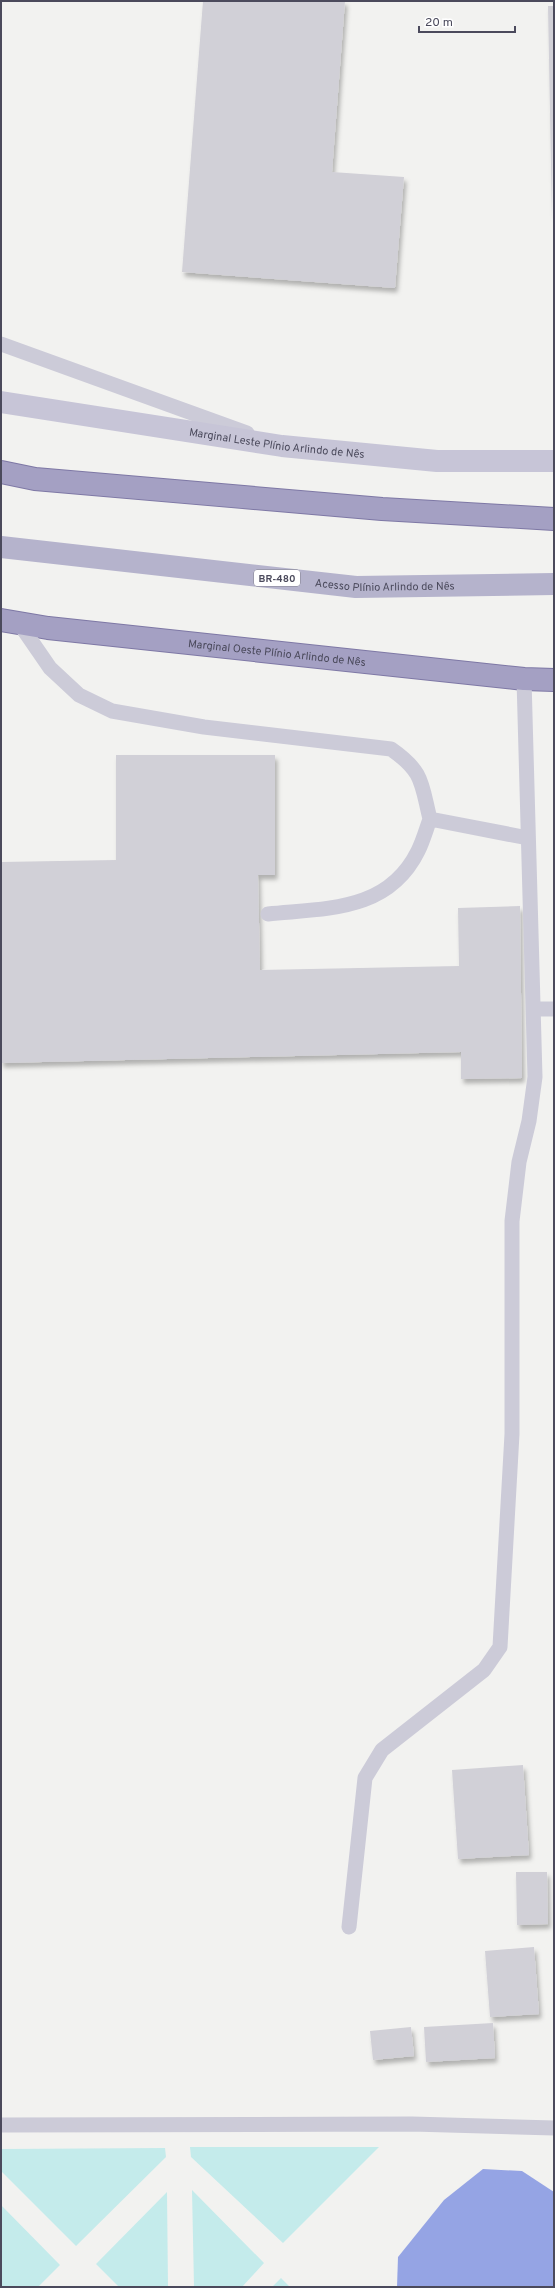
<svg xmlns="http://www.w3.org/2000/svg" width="555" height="2288" font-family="Overpass,sans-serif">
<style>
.green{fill:#c4ebeb}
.water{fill:#95a4e4}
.building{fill:#d1d0d7;filter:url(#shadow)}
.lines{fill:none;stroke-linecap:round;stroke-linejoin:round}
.trunk-casing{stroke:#7e78a5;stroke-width:24}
.service{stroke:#cccbd8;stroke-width:15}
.secondary{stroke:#c7c5d7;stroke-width:22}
.primary{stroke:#b5b3cc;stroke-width:22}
.trunk{stroke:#a4a0c3;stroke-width:22}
.labels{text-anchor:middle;stroke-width:3.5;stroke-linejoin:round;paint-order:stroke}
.shield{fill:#fff;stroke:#81808d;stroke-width:1}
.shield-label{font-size:10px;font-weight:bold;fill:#4b4a5c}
.street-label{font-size:11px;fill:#4b4a5c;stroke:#fff}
</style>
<defs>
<filter id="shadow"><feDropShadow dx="2.5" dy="4.5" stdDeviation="2" flood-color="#0004"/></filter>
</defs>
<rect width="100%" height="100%" fill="#f2f2f0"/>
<!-- green -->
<path class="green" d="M190 2147H379L283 2243 191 2157Z
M165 2148 166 2157 76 2246 1 2171V2149Z
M192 2190 264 2263 242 2287H194Z
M167 2192 168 2287H119L96 2264Z
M1 2205 60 2265 38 2287H1Z
M281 2278 290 2287H272Z"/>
<!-- water -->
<path class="water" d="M483 2169 522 2171 554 2192V2287H397L398 2257 444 2200Z"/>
<!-- building -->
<path class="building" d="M203 1H345L332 172 404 177 395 288 182 272Z
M548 6H554L552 220Z
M116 755H275V875H258L260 970 459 966 458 908 520 906 522 1078 461 1079V1052L1 1063V862L116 860Z
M523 1765 529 1855 458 1859 452 1770Z
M516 1872H547L548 1924 517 1925Z
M534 1947 539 2014 490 2017 485 1951Z
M493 2023 495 2058 426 2062 424 2027Z
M411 2027 414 2056 373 2060 370 2031Z"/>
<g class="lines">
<!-- trunk casing -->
<g class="trunk-casing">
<g id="trunk">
<path d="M1 472 35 479 382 509 554 519"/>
<path id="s3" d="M1 620 48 628 524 679 554 680"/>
</g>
</g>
<!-- service -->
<path class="service" d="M1 344 247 433
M19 623 50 668 79 695 112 711 204 727 391 749C424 772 421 783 430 819L528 838
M268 914C326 908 388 912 418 851 423 841 426 830 430 819
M533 1009H554
M349 1927 365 1778 382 1750 484 1670 500 1647 512 1434V1221L519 1162 529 1121 535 1077 524 679
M1 2125 412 2124 554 2128"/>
<!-- secondary -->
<path class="secondary" id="s1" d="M1 402 282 446 437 461H554"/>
<!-- primary -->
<path class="primary" id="s2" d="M1 547 356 587 554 584"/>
<!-- trunk -->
<use href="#trunk" class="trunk"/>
</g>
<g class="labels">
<!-- shield labels -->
<rect class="shield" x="254" y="570" width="46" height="16" rx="3"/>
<g class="shield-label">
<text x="277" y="582">BR-480</text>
</g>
<!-- street labels -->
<g class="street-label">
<text dy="4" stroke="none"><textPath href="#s1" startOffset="279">Marginal Leste Plínio Arlindo de Nês</textPath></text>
<text dy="4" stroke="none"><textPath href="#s2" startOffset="386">Acesso Plínio Arlindo de Nês</textPath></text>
<text dy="4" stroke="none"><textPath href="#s3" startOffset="278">Marginal Oeste Plínio Arlindo de Nês</textPath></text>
</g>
</g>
<!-- border -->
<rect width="555" height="2288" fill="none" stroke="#4b4a5c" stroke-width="4"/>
<!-- scale -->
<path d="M419 26v6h96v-6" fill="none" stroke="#4b4a5c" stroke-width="2"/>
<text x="425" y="26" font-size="12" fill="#4b4a5c" stroke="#ffffff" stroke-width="3" paint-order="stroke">20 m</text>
</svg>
